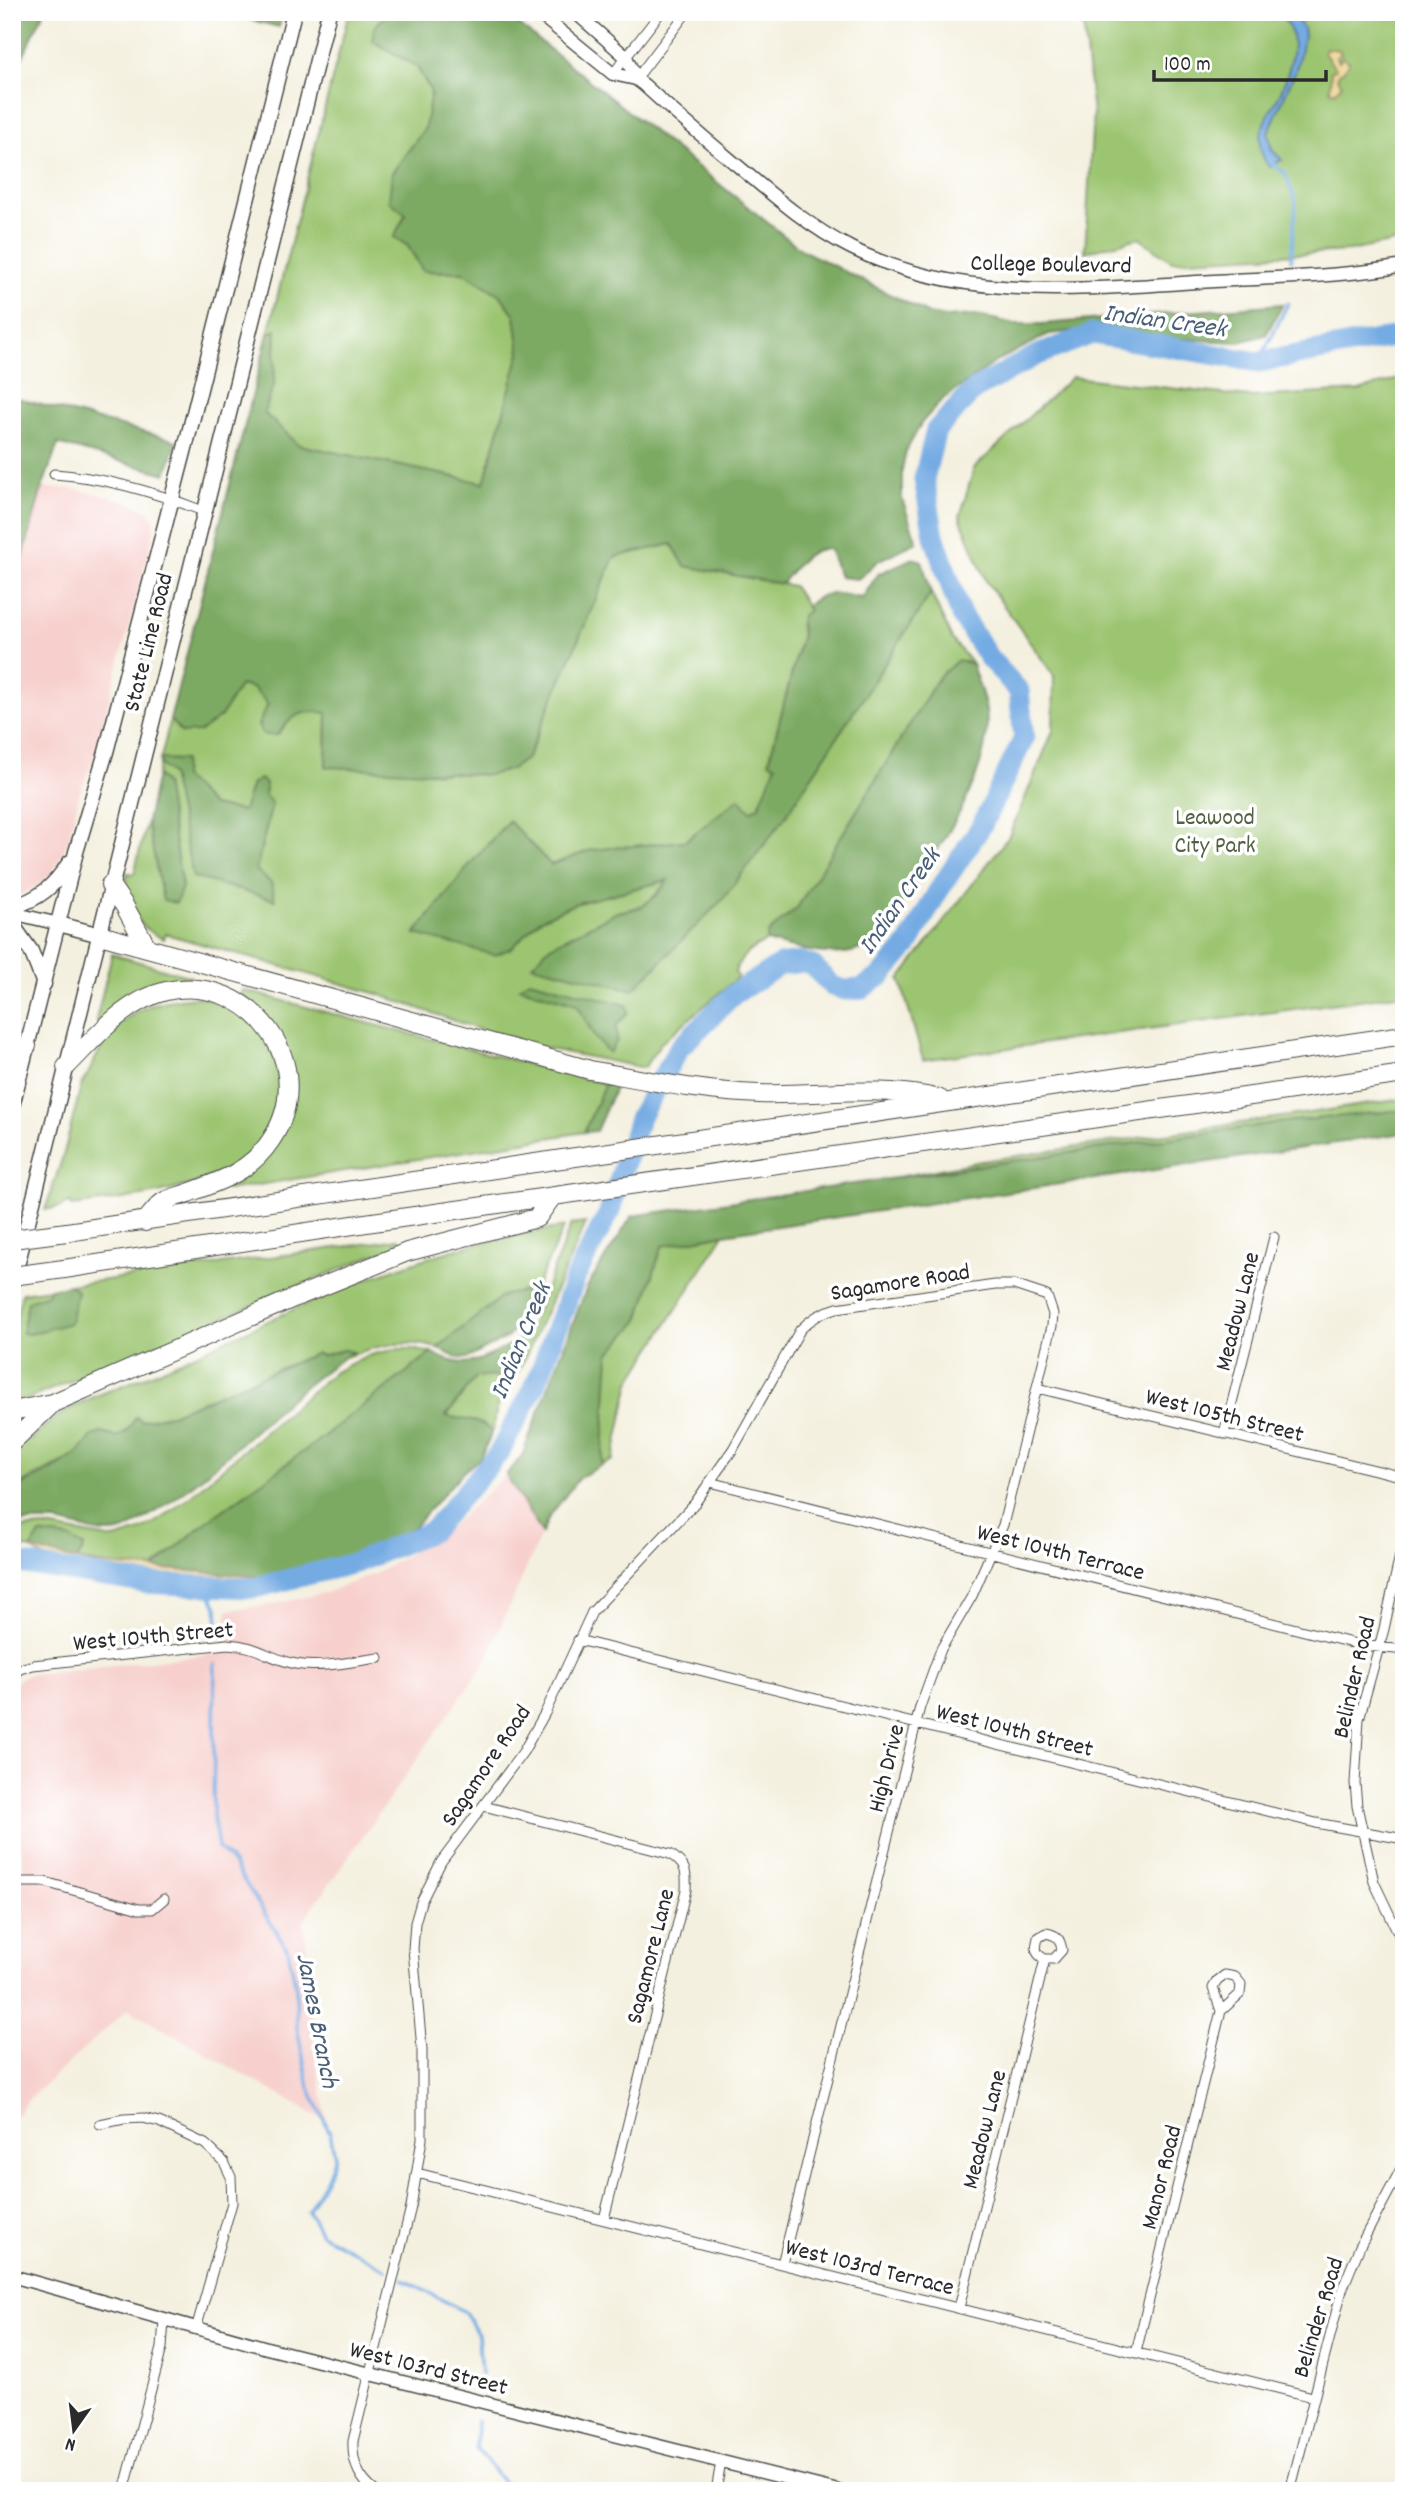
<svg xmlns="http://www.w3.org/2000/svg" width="1416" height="2503" font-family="Dekko,sans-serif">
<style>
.built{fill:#f7d0cd}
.green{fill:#9cc571;stroke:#64784e;stroke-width:2;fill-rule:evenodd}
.forest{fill:#7daa63;stroke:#546a47;stroke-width:2}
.sand{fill:#eeda9e;stroke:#8c8264;stroke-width:2}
.water{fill:#75abe3;stroke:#506b87;stroke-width:2}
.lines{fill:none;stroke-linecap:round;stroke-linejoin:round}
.stream{stroke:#75abe3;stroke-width:3.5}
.river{stroke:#75abe3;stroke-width:21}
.street-casing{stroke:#494946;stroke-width:11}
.secondary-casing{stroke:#494946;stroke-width:15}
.primary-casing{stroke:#494946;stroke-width:17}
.highway-casing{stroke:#494946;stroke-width:20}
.street{stroke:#fff;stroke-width:9}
.secondary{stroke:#fff;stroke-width:12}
.primary{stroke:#fff;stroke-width:14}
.highway{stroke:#fff;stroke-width:18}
.highway-bridge-casing{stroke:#494946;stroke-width:20;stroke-linecap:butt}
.highway-bridge{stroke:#fff;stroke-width:18}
.labels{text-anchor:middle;stroke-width:7;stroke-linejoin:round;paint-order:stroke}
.street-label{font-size:24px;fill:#2b2b2b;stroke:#fff}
.park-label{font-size:24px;fill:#536144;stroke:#fff}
.water-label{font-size:26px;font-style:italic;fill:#495e75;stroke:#fff}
</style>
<rect width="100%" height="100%" fill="#fff"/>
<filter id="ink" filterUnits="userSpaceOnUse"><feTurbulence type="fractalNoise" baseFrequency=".0143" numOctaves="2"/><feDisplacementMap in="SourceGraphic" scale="14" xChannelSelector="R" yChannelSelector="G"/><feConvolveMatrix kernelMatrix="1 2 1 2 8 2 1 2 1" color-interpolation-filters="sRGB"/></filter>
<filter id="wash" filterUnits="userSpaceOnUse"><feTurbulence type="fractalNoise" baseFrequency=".00686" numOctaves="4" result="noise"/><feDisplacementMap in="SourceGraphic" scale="28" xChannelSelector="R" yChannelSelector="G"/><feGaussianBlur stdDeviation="1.57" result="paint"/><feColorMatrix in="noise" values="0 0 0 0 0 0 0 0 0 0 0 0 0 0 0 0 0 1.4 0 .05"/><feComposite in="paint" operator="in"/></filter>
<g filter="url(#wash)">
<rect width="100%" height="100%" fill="#f4f0df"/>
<!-- built -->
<path class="built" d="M42 488H70L129 502 148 511 154 520 153 535 93 761 80 791 68 842 54 870 42 882 25 893 12 896V597Z
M506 1475 542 1533 484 1664 304 1920 316 2061 327 2122 128 2009 30 2098 12 2121V1923L19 1902 24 1869 12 1794V1687L15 1683 22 1677 32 1674 223 1653 228 1610 270 1605 328 1592 377 1573 445 1532Z"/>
<!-- green -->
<path class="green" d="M349 12H388L374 28 373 41 417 67 432 92 425 128 392 173 406 213 394 237 408 246 423 271 463 272 500 295 515 315 520 353 484 483 299 445 264 413 274 384 276 331 268 334Z
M1082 12H1404V240L1350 251 1172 261 1139 238 1085 252 1093 114Z
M1072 377 1249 397 1359 391 1404 377V994L923 1060 900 979 1009 836 1053 731 1054 676 986 581 960 517 974 468Z
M672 544 685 566 793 586 809 610 800 624 802 634 769 761 776 765 759 806 751 811 739 799 685 841 591 850 551 865 508 821 472 862 415 934 512 948 539 920 574 904 669 880C651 902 645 907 617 912L722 900 785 817 931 593 952 639 972 664 958 660 939 677 797 908 768 933 767 941C752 948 740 956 735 972L738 977 660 1044 644 1068 549 1049 475 1028 378 994 166 934 164 939C135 927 124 902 127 873L134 874 147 821 163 900 176 903 182 887 165 784 157 775 170 720 182 733 221 716 239 685 253 688 268 704 258 725 277 735C295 713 298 710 327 712L326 766 490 775 511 769 528 757 614 557ZM171 774 182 777 212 806 244 811 252 784 272 804 256 870 271 883 193 877ZM521 988 628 1013 616 1026 595 1038 577 1004Z
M112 954 191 977 188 982 100 1024 96 1020Z
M243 990C363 1023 484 1052 605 1084L584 1132 227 1190 225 1187 290 1105 256 1006 241 995Z
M202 997C224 1004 247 1013 261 1032 297 1079 274 1148 222 1172 175 1195 122 1199 71 1206V1202L61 1207 45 1210 64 1153 82 1083C91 1072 95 1057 103 1045 128 1006 160 999 202 997Z
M1404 1099V1110L1284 1122 897 1177 982 1161Z
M586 1223 523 1362 498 1404 492 1433 487 1427 446 1417 476 1377 503 1376 520 1358 516 1342 527 1334 531 1326 571 1225Z
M564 1227 530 1300 525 1291 437 1348C405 1338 376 1346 345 1357L352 1352 343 1350 319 1356 317 1353 169 1415 142 1421 117 1437 101 1433 92 1436C70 1470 34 1468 12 1493 12 1471 7 1448 28 1436L32 1439C64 1401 117 1390 161 1370 255 1327 350 1280 450 1251 487 1240 526 1233 564 1227Z
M724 1234 630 1382 613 1460 602 1465 609 1353 639 1320 662 1246Z
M400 1239 401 1246 378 1253 28 1399 12 1402V1332L22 1293 50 1289 22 1332 30 1334 77 1291 70 1285Z
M397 1349H412L431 1353 315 1443 200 1527 154 1568H124L77 1560 84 1546 40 1534 31 1549 12 1546V1529L47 1527 114 1539 138 1532 162 1518 188 1498 333 1373 366 1356Z"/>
<!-- forest -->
<path class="forest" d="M12 12H44L12 79Z
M220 12H283L279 27Z
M388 12H503L802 250 929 314 946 317 976 315 1015 324H1042L1283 304 1266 335 1239 342 1159 338 1099 328 1049 334 995 362 942 400 922 422 906 451 902 470V499L917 542 879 560 858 579 840 577 829 549C808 546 793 570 781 584L685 566 672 544 614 557 527 758 511 769 490 775 326 767 327 713C299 709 294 715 277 735H263L258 725 268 704 253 688 240 685 221 716 200 732 182 733 170 720 268 334 276 330 274 384 264 413 299 445 484 483 520 353 515 315 500 295 463 272 423 271 408 246 394 237 406 214 389 201 392 173 425 128 431 92 417 67 373 41 374 28Z
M12 397 177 441 166 474 58 444 42 488 12 597Z
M913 558 922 561 931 593 785 817 722 900 633 990 532 965 550 946 617 912 640 908 656 896 668 880 574 904 539 920 512 948 495 955 415 934 472 862 509 821 551 865 591 850 685 841 739 798 751 811 759 806 776 765 769 762 802 634 800 624 802 615 809 610 806 606C827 588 837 594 862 598L878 574Z
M958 660 972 664C976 679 984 695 986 711 996 784 914 883 875 940 869 944 862 949 855 951 832 958 790 948 767 941L768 933 797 908 939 677Z
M160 759 184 760 183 777 212 806 243 811 252 784 260 779 266 784 264 795 272 803 256 870 271 883 275 900 193 877 171 774 161 765Z
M157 775 165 784 182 887 176 903 163 900 147 821Z
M529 980 627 1005 628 1013 616 1026 617 1041 609 1053 595 1038 577 1004 520 987Z
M605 1084 616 1086 596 1131 584 1132Z
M1404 1110V1133L724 1234 662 1246 639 1320 609 1354 602 1465 579 1478 549 1517 542 1533 506 1475 522 1456 587 1287 632 1216 1284 1122Z
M70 1285 77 1291 70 1323 30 1334 22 1333 28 1301 48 1294 50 1289Z
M525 1291 530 1300 522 1319 508 1337 468 1358H457L437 1348 504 1295Z
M516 1342 520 1357 503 1376 476 1377 446 1416C463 1420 481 1418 492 1433L480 1458 462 1473 414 1527 396 1537 308 1571 270 1579 242 1575 154 1568 200 1527 315 1443 431 1353C469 1373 480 1359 516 1342Z
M343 1350 353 1352C279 1397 225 1468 152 1514 142 1520 130 1530 119 1532 98 1537 76 1524 55 1522 41 1521 26 1522 12 1523L13 1490C41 1474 75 1463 92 1436L101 1433 117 1437 127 1431 136 1417 142 1421 169 1415 317 1353 320 1356Z
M40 1534 69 1538 84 1547 77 1560 31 1549Z"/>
<!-- sand -->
<path class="sand" d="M1326 48 1339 50 1341 53 1336 57 1338 62 1343 57 1349 62 1343 71 1339 73 1337 78 1342 84 1335 92 1330 90 1331 71 1336 69 1324 53Z
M31 1549 93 1564 242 1575 270 1579C224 1590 97 1581 54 1563 46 1560 38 1553 31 1549Z"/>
<!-- water -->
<path class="water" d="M1278 12H1292L1303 28 1304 36 1296 70 1268 133 1272 150 1282 160 1269 167C1252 143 1262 126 1275 103 1285 86 1296 55 1292 35 1290 26 1284 20 1278 12Z"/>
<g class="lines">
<!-- stream -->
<path class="stream" d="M1271 163 1285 173 1296 203 1291 260
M1259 362 1288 303
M205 1585 217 1607 218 1631
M215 1664 213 1814 218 1848 232 1862 288 1950 296 1988 297 2027 309 2087 330 2133 335 2157 327 2178 308 2211 321 2234 386 2269
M403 2279 465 2312 478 2335 481 2375
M477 2421 476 2448 510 2491"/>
<!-- river -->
<path class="river" d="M12 1562 143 1583 254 1588 355 1563 432 1531 499 1453 536 1384 576 1276 609 1213 640 1116 679 1048 734 994 780 965 802 962 813 966 832 986 845 990 861 989 881 976 908 945 937 893 982 825 1024 738 1019 691 989 658 961 615 934 536 924 479 936 430 975 389 1035 356 1092 334 1259 362 1404 335"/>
</g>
</g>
<g filter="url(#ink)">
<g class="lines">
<!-- street casing -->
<g class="street-casing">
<path id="street" d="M613 74 661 12
M636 79 687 12
M54 474C104 477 157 493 203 511
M1037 1388 1404 1477
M1224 1434 1274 1237
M710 1482 1360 1645 1404 1650
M1404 1537 1384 1629 1359 1719 1355 1783 1357 1806 1374 1882 1404 1945
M578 1640 1316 1823 1404 1839
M12 1675 20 1669 33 1665 227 1644C258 1645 269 1659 296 1664 322 1669 353 1661 379 1658
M484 1806 670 1854C686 1865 687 1871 686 1890L604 2219
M12 1835 15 1858 12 1881
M12 1882H45L139 1909H152L164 1899
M100 2124 124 2119 143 2118 159 2122 205 2144 224 2162 231 2177 232 2203 196 2329
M417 2173 1313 2397
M959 2308 1045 1959H1054L1062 1950C1060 1938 1057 1935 1046 1933L1038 1938C1035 1949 1035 1954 1045 1959
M1136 2352 1221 2011 1240 1994 1241 1984 1235 1977 1225 1975 1217 1981 1213 1988 1221 2011
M124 2491 162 2348 164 2320
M375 2491C358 2478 352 2462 353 2441L411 2207 422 2139V2049L413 1949 415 1923 421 1902 441 1862 523 1752 545 1713 592 1612 695 1503 733 1449 800 1330C811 1318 822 1312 837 1308L995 1285H1014L1047 1296 1053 1314 1052 1326 1003 1525 972 1596 941 1649 920 1707 782 2264
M716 2491 721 2462
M1290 2491 1342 2290 1360 2246 1404 2163"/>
</g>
<!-- secondary casing -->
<g class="secondary-casing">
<path id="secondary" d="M537 12 613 74 636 79 644 85C672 111 702 136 732 161 769 192 807 226 851 248 964 305 1093 288 1214 281 1278 277 1341 277 1404 266
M575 12 626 57 636 79
M12 913 59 924
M12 2276 267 2348 838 2491"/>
</g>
<!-- primary casing -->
<g class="primary-casing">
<path id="primary" d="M12 907C40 899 54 886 70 862
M12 924 31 951 44 984
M59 924 100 935
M12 1106 76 852 106 752 191 425 294 12
M13 1282 329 12"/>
</g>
<!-- highway casing -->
<g class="highway-casing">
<path id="highway" d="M110 885 124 905 147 947
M100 935 590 1070C646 1080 702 1092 759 1094 819 1096 881 1084 940 1099
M12 1067 27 1046
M66 1067C95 1038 124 1001 166 991 251 972 321 1066 271 1140 251 1171 221 1181 188 1193 180 1196 170 1198 163 1202 156 1207 150 1216 145 1222
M67 1232 1404 1035
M64 1269 366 1223 1404 1074
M12 1411 53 1403 289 1300 407 1252 537 1218 552 1197
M12 1442 50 1406"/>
</g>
<!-- street -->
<use href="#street" class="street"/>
<!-- secondary -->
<use href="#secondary" class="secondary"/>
<!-- primary -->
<use href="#primary" class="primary"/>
<!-- highway -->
<use href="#highway" class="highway"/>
<!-- highway-bridge casing -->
<g class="highway-bridge-casing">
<path id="highway-bridge" d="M12 1239 67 1232
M12 1276 64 1269"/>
</g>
<!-- highway-bridge -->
<use href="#highway-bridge" class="highway-bridge"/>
</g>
</g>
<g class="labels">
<!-- street labels -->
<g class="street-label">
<text transform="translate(1051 263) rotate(1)" y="8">College Boulevard</text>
<text transform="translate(147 642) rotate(-76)" y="8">State Line Road</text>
<text transform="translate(900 1281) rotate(-9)" y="8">Sagamore Road</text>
<text transform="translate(1236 1311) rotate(-76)" y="8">Meadow Lane</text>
<text transform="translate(1225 1414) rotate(14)" y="8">West 105th Street</text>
<text transform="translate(1061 1551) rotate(14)" y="8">West 104th Terrace</text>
<text transform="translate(153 1635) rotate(-5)" y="8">West 104th Street</text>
<text transform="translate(1353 1677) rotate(-77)" y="8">Belinder Road</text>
<text transform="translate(1015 1729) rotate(14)" y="8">West 104th Street</text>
<text transform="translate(485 1765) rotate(-56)" y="8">Sagamore Road</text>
<text transform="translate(885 1768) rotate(-76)" y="8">High Drive</text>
<text transform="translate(649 1956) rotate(-76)" y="8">Sagamore Lane</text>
<text transform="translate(983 2129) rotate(-76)" y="8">Meadow Lane</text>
<text transform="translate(1160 2177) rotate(-76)" y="8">Manor Road</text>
<text transform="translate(870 2266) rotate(14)" y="8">West 103rd Terrace</text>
<text transform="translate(1317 2317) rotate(-73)" y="8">Belinder Road</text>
<text transform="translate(429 2367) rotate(14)" y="8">West 103rd Street</text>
</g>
<!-- park labels -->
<g class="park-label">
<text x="1215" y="824">Leawood<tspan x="1215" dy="28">City Park</tspan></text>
</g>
<!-- water labels -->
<g class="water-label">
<text transform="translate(1165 319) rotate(8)" y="9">Indian Creek</text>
<text transform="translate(898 900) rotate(-55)" y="9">Indian Creek</text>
<text transform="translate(519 1340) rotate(-68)" y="9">Indian Creek</text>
<text transform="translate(319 2020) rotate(79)" y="9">James Branch</text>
</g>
</g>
<!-- margin -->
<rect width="1416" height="2503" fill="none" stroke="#fff" stroke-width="42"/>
<!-- north arrow -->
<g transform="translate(74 2430) rotate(194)" stroke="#ffffff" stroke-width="5" paint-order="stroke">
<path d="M0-5L12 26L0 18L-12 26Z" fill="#2b2b2b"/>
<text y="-10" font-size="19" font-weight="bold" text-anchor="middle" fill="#2b2b2b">N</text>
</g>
<!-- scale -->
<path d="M1154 70v10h172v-10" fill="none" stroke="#2b2b2b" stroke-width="3.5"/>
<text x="1164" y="70" font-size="21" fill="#2b2b2b" stroke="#ffffff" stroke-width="5" paint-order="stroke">100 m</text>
</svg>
